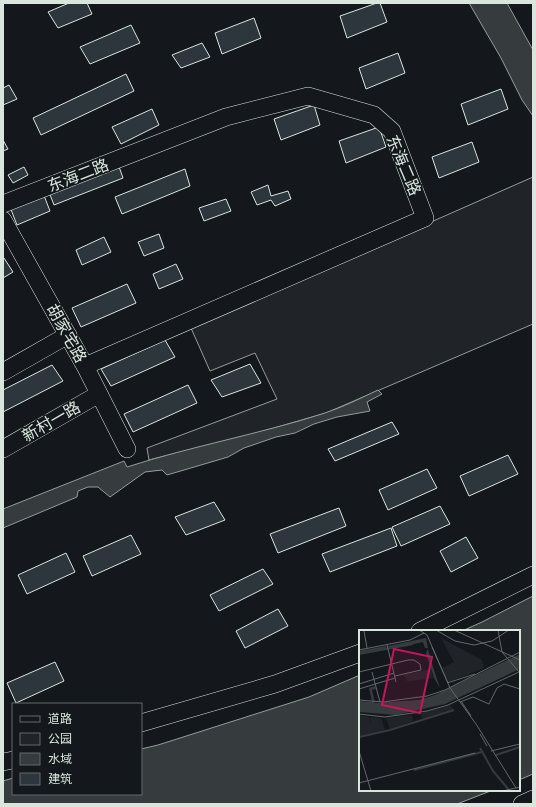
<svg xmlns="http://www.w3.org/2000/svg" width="536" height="807" font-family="'Alegreya Sans','Noto Sans SC',sans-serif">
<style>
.green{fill:#202428;stroke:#939e99}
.water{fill:#363b3e;stroke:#939e99}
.building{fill:#2c363c;stroke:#d8e6dc}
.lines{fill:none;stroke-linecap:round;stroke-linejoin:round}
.minor-casing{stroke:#d8e6dc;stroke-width:18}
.minor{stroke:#14181c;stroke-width:17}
.labels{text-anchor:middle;stroke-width:3;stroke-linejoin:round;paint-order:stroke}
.street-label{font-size:16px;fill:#d8e6dc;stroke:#14181c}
.inset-river{fill:none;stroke:#363b3e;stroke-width:2}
.inset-road{fill:none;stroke:#626a69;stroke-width:1}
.view{fill:#c2185b;fill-opacity:0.15;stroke:#c2185b;stroke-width:2}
.inset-edge{fill:none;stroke:#d8e6dc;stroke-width:2}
</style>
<rect width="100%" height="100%" fill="#14181c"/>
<!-- green -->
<path class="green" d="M533 177V324L326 413 257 433 149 460 147 448 277 399 255 353 210 371 191 328Z"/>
<!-- water -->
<path class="water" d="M469 3H507L533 50V116L522 100 501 58Z
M378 390 382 394 367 402 370 411 337 417 314 424 295 433 276 437 244 448 228 457 167 475 162 470 145 472 110 497 98 487H88L78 491 77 497 3 528V509L124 461 127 467C192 446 260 434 325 413 343 407 361 398 378 390Z
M533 596V774L519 780V631H462L482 622Z
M360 675V790H493L457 804H3V781L13 778V794H141V749L158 745 309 697Z"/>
<!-- building -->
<path class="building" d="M69 3H87L92 14 58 28 48 12Z
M377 3H380L387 22 347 38 340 16Z
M254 18 261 38 222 54 215 33Z
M131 25 140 43 90 64 80 47Z
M202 43 210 57 181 68 172 55Z
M398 53 405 73 366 89 359 68Z
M126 74 134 91 41 135 33 118Z
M9 85 17 99 3 105V88Z
M501 89 508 109 468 125 461 104Z
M314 105 320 125 281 140 274 119Z
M152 109 159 125 121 144 112 127Z
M379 127 386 147 346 163 339 141Z
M3 140 8 149 3 151Z
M472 142 479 162 439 178 432 157Z
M117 161 123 178 54 205 47 187Z
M24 167 28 175 13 183 8 175Z
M185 169 190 186 122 214 115 197Z
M268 185 271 196 288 191 291 199 275 206 271 200 257 205 251 192Z
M43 193 50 211 17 225 10 207Z
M226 199 231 211 204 221 199 208Z
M159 234 164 248 144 256 138 242Z
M104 237 111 252 82 265 76 250Z
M4 258 13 272 3 278V259Z
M176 264 183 279 159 289 153 274Z
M127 284 136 303 81 327 72 308Z
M165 340 175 357 111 386 101 369Z
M250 364 261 383 222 397 211 380Z
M52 365 63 381 3 412V390Z
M188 385 197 403 133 432 124 414Z
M392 422 399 434 335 461 328 449Z
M508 455 518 474 469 496 460 476Z
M427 469 437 488 388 510 379 490Z
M214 502 225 520 186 535 175 517Z
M440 506 450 524 401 546 392 527Z
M339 508 346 526 278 553 270 534Z
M391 528 397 546 330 572 322 554Z
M131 535 141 554 92 576 83 556Z
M466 537 478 558 451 572 440 551Z
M66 553 75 572 27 594 18 575Z
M263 569 273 584 219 611 210 595Z
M278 609 288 626 245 648 236 631Z
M55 662 64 681 16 703 7 683Z"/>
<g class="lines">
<!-- minor casing -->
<g class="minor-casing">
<path id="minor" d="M3 204 226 117 308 96 374 115 392 131 425 218 85 366
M3 220 85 366 127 449
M3 372 68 335
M3 449 99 394
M420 631 533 575
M141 723 275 684 360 653
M3 762 13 760
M522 804 533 799"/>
</g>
<!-- minor -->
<use href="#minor" class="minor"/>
</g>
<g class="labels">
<!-- street labels -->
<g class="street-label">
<text transform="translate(404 165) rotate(67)" y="6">东海二路</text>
<text transform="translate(78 175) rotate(-21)" y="6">东海二路</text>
<text transform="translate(67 333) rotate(61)" y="6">胡家宅路</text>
<text transform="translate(51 421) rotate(-30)" y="6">新村一路</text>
</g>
</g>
<!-- overview -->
<g transform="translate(359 630)">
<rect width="161" height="161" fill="#14181c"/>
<path d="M82 8 123 30 125 38 90 52 83 38 95 32ZM72 39 74 48 39 53 49 51 44 45ZM91 75 94 79 63 89 62 83ZM0 85 10 87 12 95 11 87 22 88 26 100 0 106ZM53 85 54 91 31 99 27 88Z" fill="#202428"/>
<path d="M67 8 69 18H66L64 12 30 19 29 16ZM27 16 28 19 0 24V21ZM69 19 72 31 81 58 75 48 67 23ZM161 24V39L86 74 37 85 0 82V71L13 72 10 58 16 56 17 59 13 60 16 73 60 70 76 65Z" fill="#363b3e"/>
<path class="inset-river" d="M0 24 54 14M0 107 31 100 95 80M121 118 134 141 150 160M137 125 161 117M55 140 123 122"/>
<path class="inset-road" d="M60 0 68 5 91 58 117 94 157 158 161 157M77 0 96 11 115 15 133 11 150 0M95 0 161 30M139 0 143 22 161 43M5 1 8 18M28 15 37 52M73 17 89 53M0 20 51 10 65 3M0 42 49 30H55L61 34 62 40 36 46M13 42 21 72M88 53 116 44M0 54 35 43M0 59 36 48M0 70 24 72 68 66 86 60 161 22M102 71 112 86M101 72 114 67 130 74 138 58 145 54 161 59M0 84 26 87 68 81 89 75 160 42M121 104 128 116M0 121 12 161M132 121 161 114M0 153 116 123M143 161 157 158"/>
<path class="view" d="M35 19 73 27 61 83 23 75Z"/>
<rect width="161" height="161" class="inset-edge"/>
</g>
<!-- border -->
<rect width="536" height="807" fill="none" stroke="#d8e6dc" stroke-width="8"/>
<!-- legend -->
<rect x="12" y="703" width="130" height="92" fill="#14181c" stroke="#626a69"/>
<rect x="20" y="716" width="20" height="6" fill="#14181c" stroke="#626a69"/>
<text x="48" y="723" font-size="12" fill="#d8e6dc">道路</text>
<rect x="20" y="733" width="20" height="12" fill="#202428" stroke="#626a69"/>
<text x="48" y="743" font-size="12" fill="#d8e6dc">公园</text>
<rect x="20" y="753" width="20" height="12" fill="#363b3e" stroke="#626a69"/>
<text x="48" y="763" font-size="12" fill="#d8e6dc">水域</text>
<rect x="20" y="773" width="20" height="12" fill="#2c363c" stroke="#626a69"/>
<text x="48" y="783" font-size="12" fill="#d8e6dc">建筑</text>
</svg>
